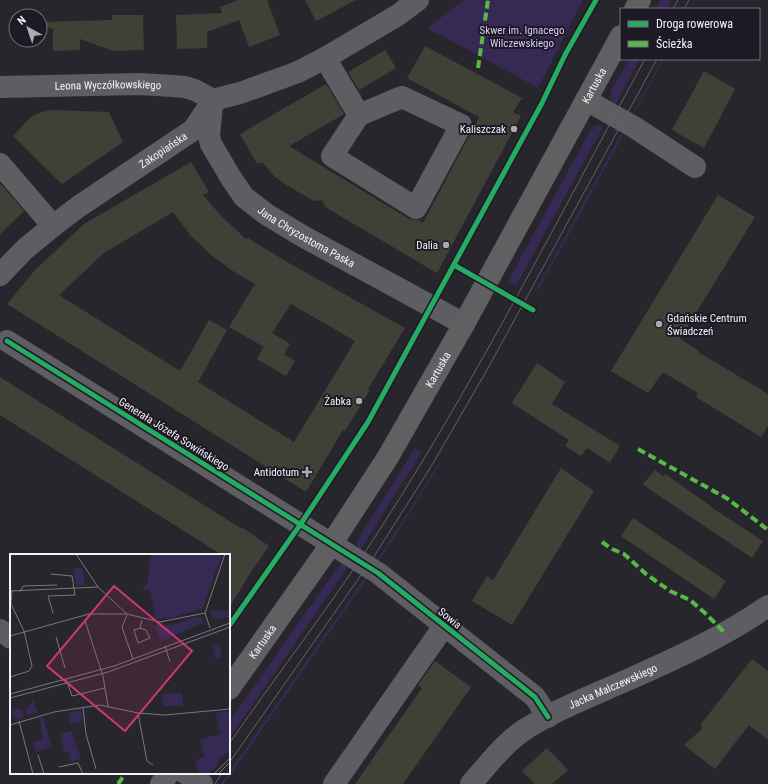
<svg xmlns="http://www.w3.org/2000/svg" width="768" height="784" font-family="'Roboto Condensed',sans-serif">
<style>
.green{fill:#362953}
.building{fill:#404037;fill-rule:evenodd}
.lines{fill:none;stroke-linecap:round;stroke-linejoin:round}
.minor{stroke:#5e5e62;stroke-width:22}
.major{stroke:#606063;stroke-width:22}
.tram{stroke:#626265;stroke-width:1}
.quiet{stroke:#58b947;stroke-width:4;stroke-dasharray:8 4;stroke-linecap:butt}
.cycleway-casing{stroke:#1d1a25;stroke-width:8}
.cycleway{stroke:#26ab63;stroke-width:5}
.poi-dot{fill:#acabb1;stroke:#1d1a25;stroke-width:1.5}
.labels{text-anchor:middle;stroke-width:4;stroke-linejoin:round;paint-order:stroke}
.park-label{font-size:11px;fill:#d5cbf3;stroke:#1d1a25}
.street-label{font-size:11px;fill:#f3f2f9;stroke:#1d1a25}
.poi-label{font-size:11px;fill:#f3f2f9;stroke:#1d1a25;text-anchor:end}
.inset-road{fill:none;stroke:#79787e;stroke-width:1}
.view{fill:#c93973;fill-opacity:0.15;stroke:#c93973;stroke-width:2}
.inset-edge{fill:none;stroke:#f3f2f9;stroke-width:2}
</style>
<rect width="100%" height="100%" fill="#27262c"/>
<!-- green -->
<path class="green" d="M464 0H583L538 88 487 60 427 28Z
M661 0H672L667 9H656Z
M629 59H640L615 105 610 99 611 91Z
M662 59H664L635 112 634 111Z
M600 125 603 127 516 286 508 281 590 131 594 126Z
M621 134 623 135 539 289 536 290Z
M415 448 422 452 359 552 357 543 360 536Z
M440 462 441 463 378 563 376 562Z
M345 563 350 564 229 739V722L337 568 341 564Z
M366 576 368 577 224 784H221Z"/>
<!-- building -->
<path class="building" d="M239 0H267L280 35 249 47 239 20 207 32V48L177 49 176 15 222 13 220 7Z
M305 0H356L316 21Z
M112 15H143L144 50 113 51 80 39V50L53 51V29L40 24V22L112 20Z
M425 46 522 98 513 112 521 116 437 273 325 207 322 200 314 201 288 186 274 176 262 162 257 164 240 134 326 84 344 114 289 146 409 219 418 220 423 223 479 117 407 78Z
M385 50 396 68 359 90 348 72Z
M704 71 735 89 704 148 672 130Z
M52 110 109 112 123 142 62 184 13 136 32 116 42 112Z
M191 162 209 192 203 195 222 217 246 239 248 238 287 262 405 328 368 389 370 390 345 431 343 430 306 492 7 304 35 270 84 224ZM173 212 191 236 212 256 233 271 255 284 229 327 264 347 267 341 257 359 286 376 295 361 284 354 290 344 272 333 291 304 355 341 294 442 198 382 227 330 209 320 180 371 59 295 104 253Z
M0 183 24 211 0 234Z
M718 195 755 217 680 339 699 351 698 352 768 394V426L761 437 696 397 698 393 663 372 648 393 611 371Z
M537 363 565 382 552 404 620 446 610 463 587 448 581 456 565 446 569 440 512 403Z
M0 377 242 529 243 528 269 546 251 572 229 608V555H222L0 415Z
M561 468 594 491 512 625 472 601 487 576 493 580Z
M655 470 664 477 665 474 711 506V507L763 541 752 558 652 491 643 484Z
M633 518 726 581 714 599 621 536Z
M752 659 768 671V740L749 725 715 769 684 745 702 729 701 724Z
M435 661 471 687 403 784H355L422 688 418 685Z
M547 748 568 770 552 784H535L522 771Z"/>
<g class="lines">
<!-- minor -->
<g class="minor">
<path d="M325 58 359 115 402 97 461 125 416 208 332 156 359 115"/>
<path id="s1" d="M0 87 139 84 173 86 185 87 195 90 213 100"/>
<path d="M586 100 634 127 695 167"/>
<path id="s2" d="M212 105 209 136 211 144 231 178 244 197 266 214 304 237 464 324"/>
<path d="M0 164 53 226"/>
<path id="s3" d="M0 275 25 249 53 226 78 207 193 130 213 100 240 93 298 72 325 58 398 15 418 0"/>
<path d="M7 341 378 573 535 697 548 717"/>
<path d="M0 630 11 638"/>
<path d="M185 773 202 784"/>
<path d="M334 784 444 626"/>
<path id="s4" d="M471 784C487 766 503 744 524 730 555 710 591 696 625 681 675 659 723 637 768 606"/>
</g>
<!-- major -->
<g class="major">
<path d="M635 9 640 0"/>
<path id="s5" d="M229 689 332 543 388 457 464 324 621 36"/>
<path d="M161 784 169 773"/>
</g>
<!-- tram -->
<path class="tram" d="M673 9 678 0
M684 9 689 0
M229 744C280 670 336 599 384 523 480 373 560 215 645 59
M229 763 373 558 432 465 487 370 657 59
M201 784 209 773
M215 784 222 773"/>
<!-- quiet -->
<path class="quiet" d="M478 68 488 0
M638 449 728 499 768 530
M602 542 612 549 624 554 646 574 670 591 690 600 705 613 725 633
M118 784 126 773"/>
<!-- cycleway casing -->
<g class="cycleway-casing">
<path id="cycleway" d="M454 265 533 310
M7 341 378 573 535 697 548 717
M229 626 300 525 368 422 542 103 565 55 596 0"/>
</g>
<!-- cycleway -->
<use href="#cycleway" class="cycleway"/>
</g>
<!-- markers -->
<g class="poi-dot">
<circle cx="514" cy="129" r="4"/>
<circle cx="446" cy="245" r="4"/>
<circle cx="659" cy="324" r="4"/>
<circle cx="359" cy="401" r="4"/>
<path d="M305 466h4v4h4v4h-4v4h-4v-4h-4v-4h4z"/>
</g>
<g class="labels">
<!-- park labels -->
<g class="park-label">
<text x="522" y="34">Skwer im. Ignacego<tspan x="522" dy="13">Wilczewskiego</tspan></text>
</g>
<!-- street labels -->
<g class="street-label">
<text dy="4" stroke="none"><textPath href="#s1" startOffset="108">Leona Wyczółkowskiego</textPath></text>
<text dy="4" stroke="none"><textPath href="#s5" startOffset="706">Kartuska</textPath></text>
<text dy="4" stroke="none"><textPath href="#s3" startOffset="206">Zakopiańska</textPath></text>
<text dy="4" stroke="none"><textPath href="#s2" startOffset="176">Jana Chryzostoma Paska</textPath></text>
<text dy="4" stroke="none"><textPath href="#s5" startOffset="382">Kartuska</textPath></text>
<text transform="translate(174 434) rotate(32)" y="4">Generała Józefa Sowińskiego</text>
<text transform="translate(450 618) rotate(39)" y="4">Sowia</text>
<text dy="4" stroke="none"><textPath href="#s5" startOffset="58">Kartuska</textPath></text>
<text dy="4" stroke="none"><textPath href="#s4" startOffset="175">Jacka Malczewskiego</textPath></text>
</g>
<!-- poi labels -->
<g class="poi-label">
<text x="506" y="133">Kaliszczak</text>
<text x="438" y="249">Dalia</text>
<text x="667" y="322" text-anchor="start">Gdańskie Centrum<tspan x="667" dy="13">Świadczeń</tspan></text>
<text x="351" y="405">Żabka</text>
<text x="299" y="476">Antidotum</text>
</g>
</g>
<!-- overview -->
<g transform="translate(10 554)">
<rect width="220" height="220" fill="#27262c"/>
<path d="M141 0H212L193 54 162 64 146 65 140 36H132L137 30ZM72 14 75 31 66 32 63 15ZM200 57H220V63L203 65ZM188 62 193 65V69L151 87 145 71H162ZM209 90 212 104 205 105 203 92ZM172 139 173 152H153L152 140ZM23 146 27 158 17 161 16 157ZM2.5 160a5.5 5.5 0 1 1 11 0a5.5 5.5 0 1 1-11 0ZM71 156 73 167 61 170 58 159ZM220 157V197L208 205 210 208 199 220H189L185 206 194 203 190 185 211 180 205 159ZM33 163 42 193 25 198 23 188 32 186 30 164ZM62 177 71 205 61 208 58 197 54 198 50 180Z" fill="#362953"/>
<path class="inset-road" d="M66 0 88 33 117 60M41 20 62 22 65 41 38 42 43 59M0 37 88 33M10 38 13 32 47 31M117 61 112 73 123 105M75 67 93 122 98 152M130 74 124 76 128 89 140 84 136 76 130 74 132 66M200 74 195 59 215 0M0 82 79 60H117L150 68 195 59M46 83 55 114M155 92 160 108M0 123 19 117 22 112 14 77 1 50 2 37M56 125 62 142 95 134M0 140 104 112 220 69M0 144 98 118 220 73M73 154 76 180 86 215M128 159 137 207 143 211M9 167 23 220M0 171 44 158 90 151 128 159 155 161 220 155M28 201 34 220M49 213 68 209 73 220M204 220 220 204M208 220 220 208"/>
<path class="view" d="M104 32 182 97 115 177 37 112Z"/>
<rect width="220" height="220" class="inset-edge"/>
</g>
<!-- legend -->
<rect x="620" y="8" width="140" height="52" fill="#1d1a25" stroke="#73707a"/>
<rect x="628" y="21" width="20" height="6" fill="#26ab63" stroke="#73707a"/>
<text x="656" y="28" font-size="12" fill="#f3f2f9">Droga rowerowa</text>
<rect x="628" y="41" width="20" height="6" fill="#58b947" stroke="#73707a"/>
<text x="656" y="48" font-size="12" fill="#f3f2f9">Ścieżka</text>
<!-- north arrow -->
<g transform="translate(28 28) rotate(320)"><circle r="19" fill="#1d1a25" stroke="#73707a"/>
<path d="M0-3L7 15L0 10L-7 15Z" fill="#acabb1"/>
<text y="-6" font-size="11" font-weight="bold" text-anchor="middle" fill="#f3f2f9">N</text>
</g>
</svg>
